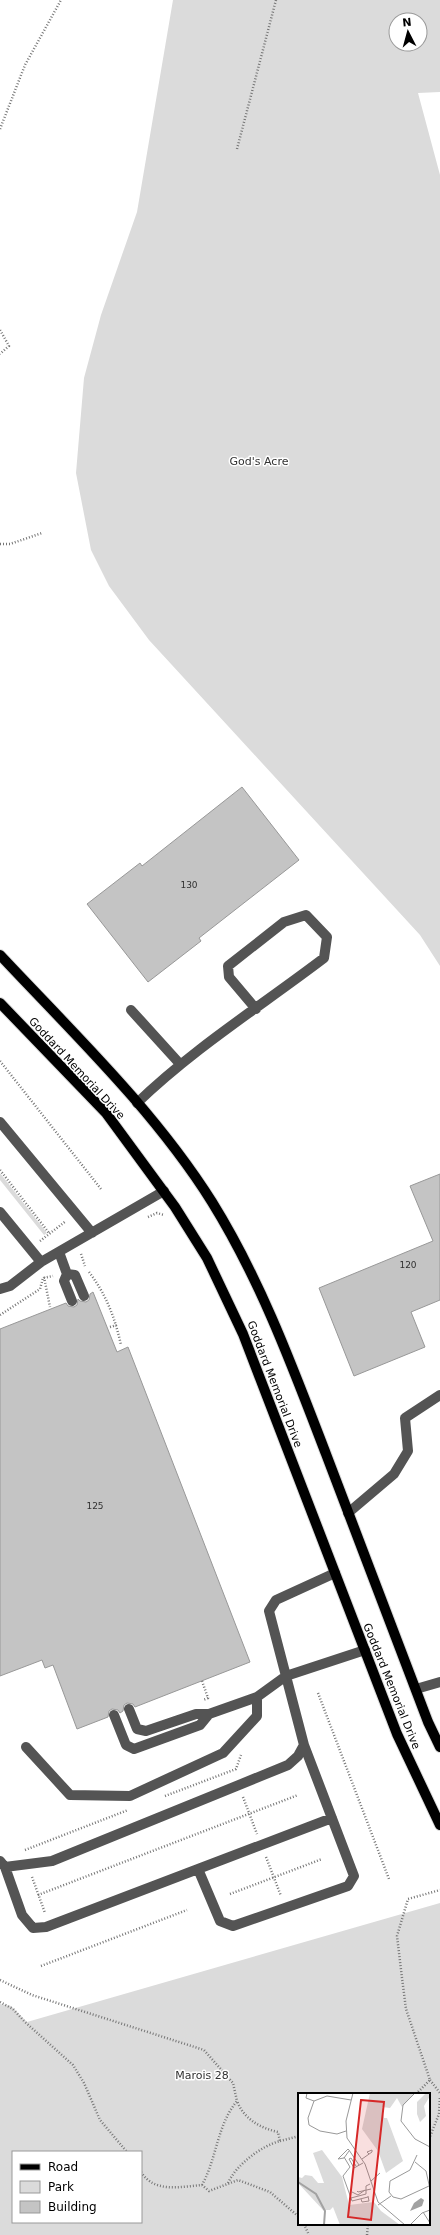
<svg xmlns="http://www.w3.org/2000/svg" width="440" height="2235" font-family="'DejaVu Sans',sans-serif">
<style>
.green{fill:#dbdbdb;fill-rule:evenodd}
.building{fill:#c4c4c4;stroke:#989898}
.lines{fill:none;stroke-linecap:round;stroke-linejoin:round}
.major-casing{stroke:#dbdbdb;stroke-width:12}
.path{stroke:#767676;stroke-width:2.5;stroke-dasharray:1 2;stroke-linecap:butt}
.minor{stroke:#545454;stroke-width:10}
.major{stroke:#000;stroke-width:10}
.labels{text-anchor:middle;stroke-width:3;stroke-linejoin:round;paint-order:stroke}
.number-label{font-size:9px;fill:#313131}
.park-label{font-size:11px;fill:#323232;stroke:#fff}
.street-label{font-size:11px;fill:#000;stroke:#fff}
.inset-river{fill:none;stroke:#a2a2a2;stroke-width:2}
.inset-road{fill:none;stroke:#999;stroke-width:1}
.view{fill:#d62828;fill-opacity:0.15;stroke:#d62828;stroke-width:2}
.inset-edge{fill:none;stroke:#000;stroke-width:2}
</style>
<rect width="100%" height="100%" fill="#fff"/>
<!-- green -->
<path class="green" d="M173 0H440V92L418 93 440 175V966L420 935 149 640 109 586 91 550 76 473 84 378 101 315 137 212ZM396 20H420V44H396Z
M0 1173 47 1233 44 1235 0 1180Z
M440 1903V2235H0V2004L11 2006 27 2022ZM299 2094H429V2224H299ZM13 2152H141V2222H13Z"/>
<!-- building -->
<path class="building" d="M242 787 299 860 199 938 201 941 148 982 87 904 140 863 142 866Z
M440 1174V1300L411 1312 425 1347 354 1376 319 1288 433 1241 410 1186Z
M93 1292 117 1352 128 1347 250 1662 135 1707 133 1704 127 1703 124 1705 123 1711 120 1713 118 1710 112 1709 109 1711 108 1717 77 1729 53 1665 45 1668 42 1660 0 1676V1329L66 1303 68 1306 74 1307 77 1305 78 1299 80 1301 86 1302 89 1300 90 1294Z"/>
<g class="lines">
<!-- major casing -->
<g class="major-casing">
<path id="major" d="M0 955C74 1034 154 1110 212 1202 261 1281 293 1368 326 1454 360 1543 394 1633 428 1722L440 1747
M0 1003 106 1113 175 1207 207 1258 243 1334 397 1734 440 1825"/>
</g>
<!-- path -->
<path class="path" d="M0 129 25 65 61 0
M237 149 276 0
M0 330 9 346 0 354
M0 544H10L42 533
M0 1061 101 1189
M0 1170 49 1233
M148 1217 157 1213 164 1215
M40 1241 66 1221
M81 1254 85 1266
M89 1272C106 1294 115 1318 121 1345
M44 1277 50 1307
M0 1315 40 1289 43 1278 53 1276
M110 1327 117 1325
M202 1681 208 1698 203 1700
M318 1693 389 1879
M165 1796 236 1769 241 1755
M243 1797 257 1834
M25 1850 128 1810
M266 1857 281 1896
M32 1877 45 1913
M230 1894 322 1859
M38 1895 298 1795
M41 1966 187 1910
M0 1980 32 1995 204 2050 233 2083 237 2101C217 2125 217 2158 202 2185
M0 2002 13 2009 24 2021 73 2065 84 2083 100 2120 127 2152
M430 2080 440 2093
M416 2094 430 2080 406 2009 402 1978 397 1936 408 1899 440 1890
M429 2139 439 2114 440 2096
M280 2141 299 2136
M141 2172C154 2193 180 2187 202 2185L209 2191 238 2180 270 2192 299 2217
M228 2183C236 2165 261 2146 280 2141L278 2132C260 2128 244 2119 237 2101
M304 2224 309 2235
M367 2235 368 2224"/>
<!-- minor -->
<path class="minor" d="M131 1010 180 1064
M137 1103C194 1048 261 1006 324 958L327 937 306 915 284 922 228 966 229 977 256 1009
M0 1122 92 1233
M0 1212 41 1262
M59 1252 67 1274 64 1281 72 1301
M67 1274 75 1275 84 1296
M0 1289 10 1286 41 1262 164 1191
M348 1513 394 1474 408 1451 405 1418 440 1395
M416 1689 440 1682
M129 1709 137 1729 146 1731 196 1714H209L257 1697 286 1676 365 1650
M114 1715 126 1745 134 1749 200 1725 209 1714
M26 1747 70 1795 130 1796 223 1753 257 1716V1697
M0 1861 5 1867 52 1861 288 1765 298 1756 304 1745 269 1611 276 1600 335 1573
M5 1867 22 1915 33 1928 46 1927 332 1818
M198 1869 220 1921 233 1926 348 1886 354 1876 304 1745"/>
<!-- major -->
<use href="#major" class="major"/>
</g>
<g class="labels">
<!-- number labels -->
<g class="number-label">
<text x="189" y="888">130</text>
<text x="408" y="1268">120</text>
<text x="95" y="1509">125</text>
</g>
<!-- park labels -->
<g class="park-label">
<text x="259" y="465">God's Acre</text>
<text x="202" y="2079">Marois 28</text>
</g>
<!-- street labels -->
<g class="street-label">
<text transform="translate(77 1068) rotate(47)" y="4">Goddard Memorial Drive</text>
<text transform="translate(275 1384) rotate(69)" y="4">Goddard Memorial Drive</text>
<text transform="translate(392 1686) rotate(68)" y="4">Goddard Memorial Drive</text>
</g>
</g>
<!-- overview -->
<g transform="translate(298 2093)">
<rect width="132" height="132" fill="#fff"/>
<path d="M72 0H117L104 14 99 5 92 15 84 14 86 25H89L105 68 88 80 80 58 64 36ZM128 0H132V3L126 13 128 23 122 29 119 21V9ZM24 57 44 84 51 112 76 109 83 118 102 132H42L35 114 32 117H25L0 90V84L4 85 7 82 14 83 20 90H26L15 60Z" fill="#dbdbdb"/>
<path d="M123 105 126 107 124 113 112 118 116 110Z" fill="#a2a2a2"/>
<path class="inset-river" d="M0 89 18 101 27 118 26 132"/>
<path class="inset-road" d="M9 0 8 5 16 8 29 3 53 7M55 0 48 28 49 45 67 71 80 109 107 132M117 0 105 12 103 28 117 46 132 54M16 8 10 25 11 32 22 38 39 41 48 38M51 58 46 65 40 66 50 56 51 57 61 72M119 62 112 77 92 88 91 99 95 104 103 106 131 93M46 64 52 74 45 83 53 105 68 101V93L72 91M64 66 74 59V57L69 59 71 61M117 69 128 78 132 96M58 73 53 65 51 66 56 75 65 70M73 88 82 80M59 98 60 99 73 96M54 99 60 102 67 97M53 105 54 108 70 104M63 106 64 109 71 108 70 103M80 112 93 103M125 119 132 130M112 132 124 120 132 117"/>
<path class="view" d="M63 7 86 9 73 127 50 124Z"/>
<rect width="132" height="132" class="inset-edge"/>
</g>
<!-- legend -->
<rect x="12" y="2151" width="130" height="72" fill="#ffffff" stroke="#999999"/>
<rect x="20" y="2164" width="20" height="6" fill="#000000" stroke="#999999"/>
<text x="48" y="2171" font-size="12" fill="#000000">Road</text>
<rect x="20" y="2181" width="20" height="12" fill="#dbdbdb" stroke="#999999"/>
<text x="48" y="2191" font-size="12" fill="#000000">Park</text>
<rect x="20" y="2201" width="20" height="12" fill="#c4c4c4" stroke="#999999"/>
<text x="48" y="2211" font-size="12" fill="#000000">Building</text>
<!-- north arrow -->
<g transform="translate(408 32) rotate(354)"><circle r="19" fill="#ffffff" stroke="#999999"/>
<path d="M0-3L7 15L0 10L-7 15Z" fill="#000000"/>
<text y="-6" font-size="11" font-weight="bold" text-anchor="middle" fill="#000000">N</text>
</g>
</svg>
